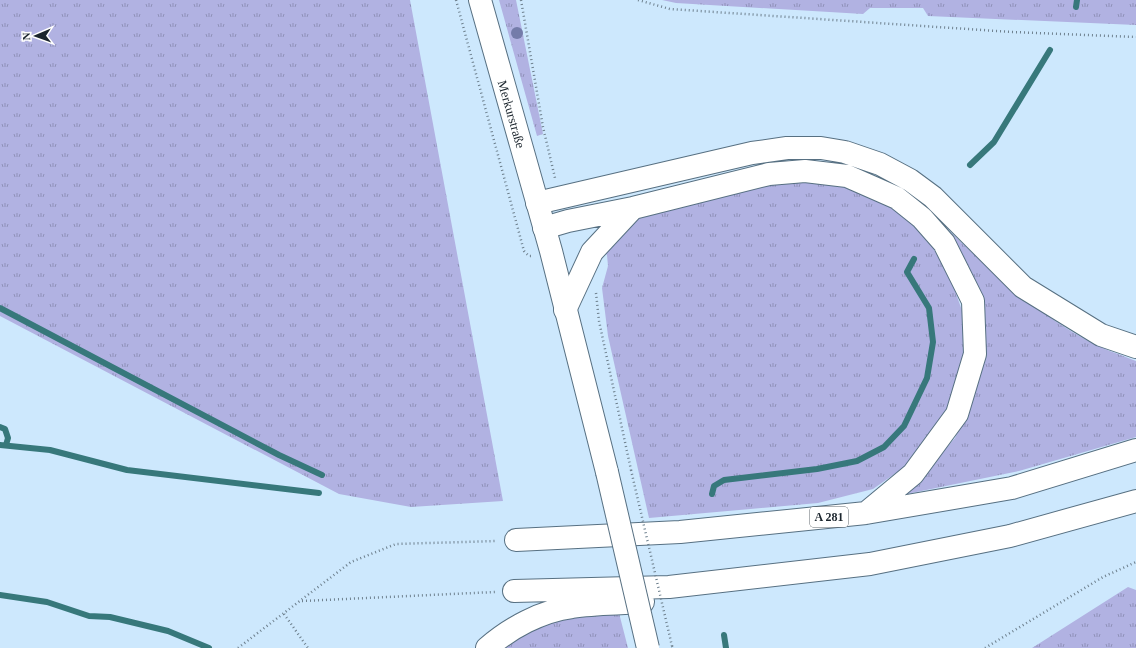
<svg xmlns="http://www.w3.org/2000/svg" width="1136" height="648" font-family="'Times New Roman',serif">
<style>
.grass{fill:url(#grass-tufts)}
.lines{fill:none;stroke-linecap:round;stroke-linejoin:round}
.stream{stroke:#37787b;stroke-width:6}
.secondary-casing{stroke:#577082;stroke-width:24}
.highway-casing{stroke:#577082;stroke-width:24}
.path{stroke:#6e808e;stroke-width:2.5;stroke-dasharray:1 3;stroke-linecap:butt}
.secondary{stroke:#fff;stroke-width:22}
.highway{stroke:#fff;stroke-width:22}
.secondary-bridge-casing{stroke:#577082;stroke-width:24;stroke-linecap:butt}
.path-bridge{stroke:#6e808e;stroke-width:2.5;stroke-dasharray:1 3;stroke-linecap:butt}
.secondary-bridge{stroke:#fff;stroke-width:22}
.tree{fill:#747caa}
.labels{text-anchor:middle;stroke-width:3;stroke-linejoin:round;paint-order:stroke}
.shield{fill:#fff;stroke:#5f666c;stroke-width:1}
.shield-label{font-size:12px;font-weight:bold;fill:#1b252d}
.street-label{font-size:13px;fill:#1b252d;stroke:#fff}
</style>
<defs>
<pattern id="grass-tufts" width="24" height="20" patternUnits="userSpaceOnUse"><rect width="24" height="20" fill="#b1b2e2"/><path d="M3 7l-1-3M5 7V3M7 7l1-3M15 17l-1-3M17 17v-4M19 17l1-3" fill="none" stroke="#8f91b8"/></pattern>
</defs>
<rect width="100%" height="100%" fill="#cde8fd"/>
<!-- grass -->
<path class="grass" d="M0 0H410L503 501 411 507 339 494 0 316Z
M499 0H516L543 134 537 136Z
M662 0H1136V25L928 16 923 8H870L863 14 676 3Z
M825 179 871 192 917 225 947 268 965 319 962 376 943 424 913 461 873 489 818 503 649 518 608 336 602 288 608 266 607 255 603 250 605 243 646 212 777 180Z
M941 223C985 265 1029 308 1083 338 1099 348 1119 354 1136 361V437L1019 471 892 497 924 473 955 438 974 398 982 349 940 224Z
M1128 587 1136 590V648H1032Z
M619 613 628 648H500L535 625 581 616Z"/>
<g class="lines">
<!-- stream -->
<path class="stream" d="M1076 7 1077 0
M970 165 994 142 1050 50
M0 308 279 455 322 475
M0 427 5 429 8 438 6 445
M0 445 50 450 127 470 319 493
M712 494 714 486 724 480 817 469 857 461 884 447 904 426 927 378 933 342 929 308 907 272 914 259
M0 595 47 602 89 616 110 617 168 631 209 648
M724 635 726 648"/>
<!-- secondary casing -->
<g class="secondary-casing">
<path id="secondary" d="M480 0 551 251 607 472"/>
</g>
<!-- highway casing -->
<g class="highway-casing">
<path id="highway" d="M537 203 752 153 787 148H821L845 152 880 164 910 180 933 197 1023 287 1101 335 1136 347
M544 228 568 221 633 208 769 174 805 171 847 176 897 198 922 218 944 243 973 301 975 354 957 414 913 474 866 513
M565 310 592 252 633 208
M516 540 680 532 866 513 1012 488 1136 450
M514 591 669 587 870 564 1010 536 1136 501
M487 648C510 628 541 611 572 607 595 603 620 604 643 602"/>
</g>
<!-- path -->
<path class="path" d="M456 0 524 251 529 256H531
M521 0 543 127 555 178
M638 0 670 9 1012 32 1136 37
M596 293 599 321 631 470
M302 601 495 592
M284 614 308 648
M672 646 673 648
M238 648 351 562 396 544 497 541
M985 648 1103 577 1136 562"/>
<!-- secondary -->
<use href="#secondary" class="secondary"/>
<!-- highway -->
<use href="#highway" class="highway"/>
<!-- secondary-bridge casing -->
<g class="secondary-bridge-casing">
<path id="secondary-bridge" d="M607 472 648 648"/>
</g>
<!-- path-bridge -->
<path class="path-bridge" d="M631 470 672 646"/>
<!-- secondary-bridge -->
<use href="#secondary-bridge" class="secondary-bridge"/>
</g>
<!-- trees -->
<circle class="tree" cx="517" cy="33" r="6"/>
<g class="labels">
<!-- shield labels -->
<rect class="shield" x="810" y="507" width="38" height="20" rx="3"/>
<g class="shield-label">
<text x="829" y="521">A 281</text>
</g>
<!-- street labels -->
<g class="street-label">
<text transform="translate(512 114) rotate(74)" y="5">Merkurstraße</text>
</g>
</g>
<!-- north arrow -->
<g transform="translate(36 36) rotate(268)" stroke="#ffffff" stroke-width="3" paint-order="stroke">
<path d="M0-3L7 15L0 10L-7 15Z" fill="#1b252d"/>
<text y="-6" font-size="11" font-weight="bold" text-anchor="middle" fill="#1b252d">N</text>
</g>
</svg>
